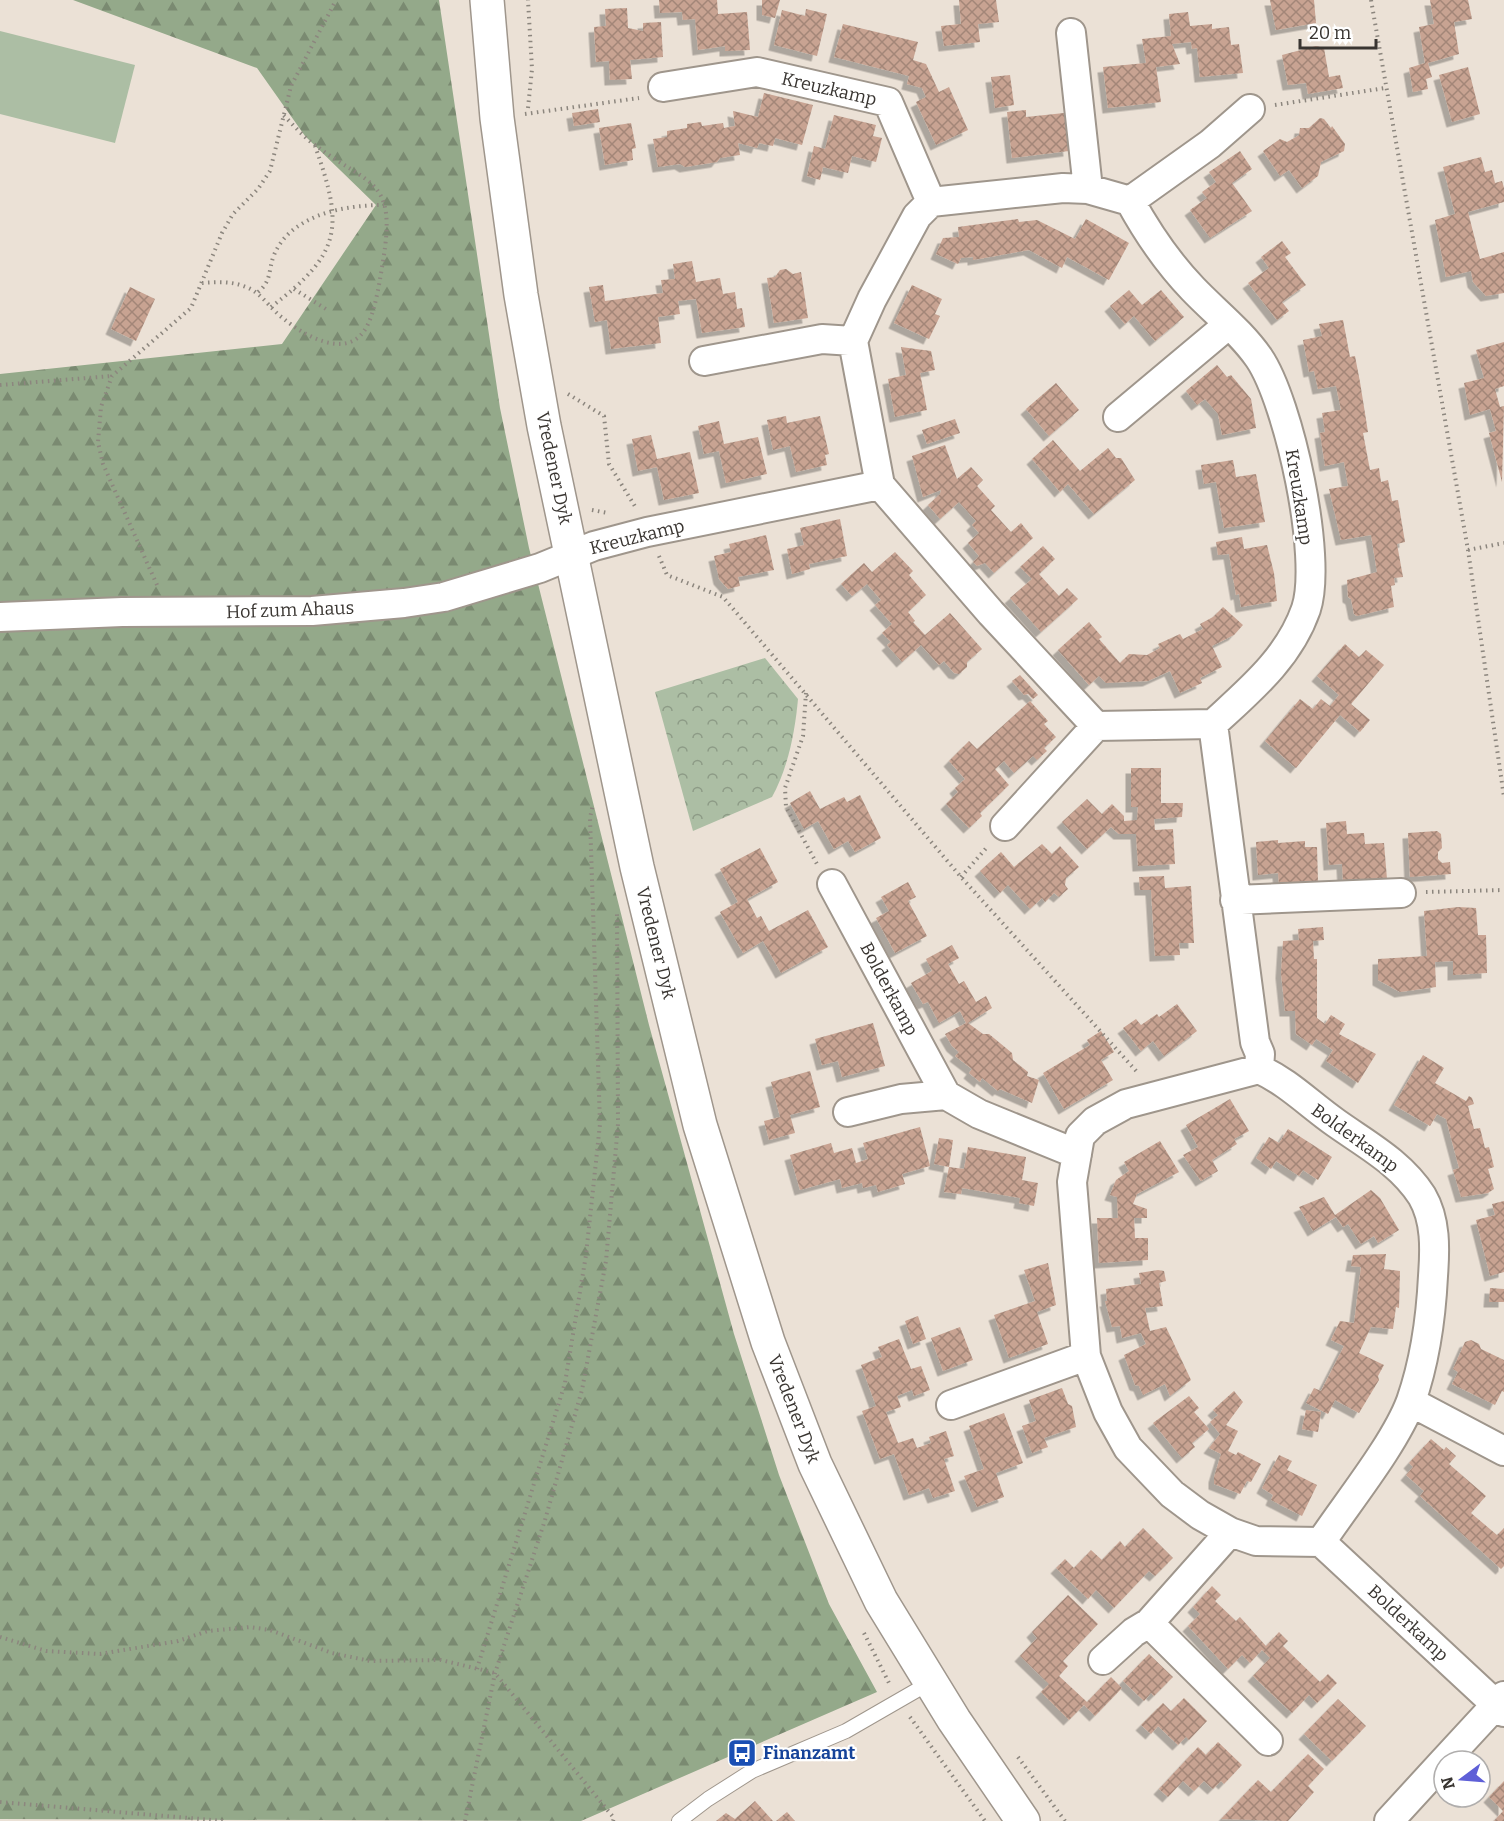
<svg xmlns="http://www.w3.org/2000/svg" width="1504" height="1821" font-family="Bitter,serif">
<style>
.forest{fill:url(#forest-firs)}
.park{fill:url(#park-crowns)}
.garden{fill:#acbea4}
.building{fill:url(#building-cross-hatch);filter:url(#shadow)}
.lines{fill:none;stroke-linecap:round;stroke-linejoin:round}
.service-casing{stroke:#9f968c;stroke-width:16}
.minor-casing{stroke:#9f968c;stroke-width:32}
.secondary-casing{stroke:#9f968c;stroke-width:36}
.path{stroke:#8c867e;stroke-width:4;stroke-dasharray:1.5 4.5;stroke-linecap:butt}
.service{stroke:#fff;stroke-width:14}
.minor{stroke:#fff;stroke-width:28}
.secondary{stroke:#fff;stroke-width:33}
.labels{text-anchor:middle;stroke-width:4.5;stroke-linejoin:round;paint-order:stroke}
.street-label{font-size:18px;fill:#393531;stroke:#fff}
.transit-label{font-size:18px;font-weight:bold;fill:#164399;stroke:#fff;text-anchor:start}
</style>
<defs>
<pattern id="forest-firs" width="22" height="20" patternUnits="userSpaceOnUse" patternTransform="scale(1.5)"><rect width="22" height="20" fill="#94a98a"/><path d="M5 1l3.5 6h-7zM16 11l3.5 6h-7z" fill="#7a8a71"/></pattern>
<pattern id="park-crowns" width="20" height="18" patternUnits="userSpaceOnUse" patternTransform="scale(1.5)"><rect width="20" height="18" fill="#acbea4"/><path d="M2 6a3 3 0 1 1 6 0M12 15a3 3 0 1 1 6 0" fill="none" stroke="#8d9b86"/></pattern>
<pattern id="building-cross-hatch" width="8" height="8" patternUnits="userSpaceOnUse" patternTransform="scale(1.5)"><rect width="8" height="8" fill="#c8a392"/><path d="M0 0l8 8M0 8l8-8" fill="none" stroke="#a38678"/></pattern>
<filter id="shadow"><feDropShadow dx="-5.5" dy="5.5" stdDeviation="0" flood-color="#0004"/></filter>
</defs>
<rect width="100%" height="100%" fill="#ebe1d6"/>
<!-- forest -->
<path class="forest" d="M73 0H439L500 408 529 548 649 1025 734 1334 779 1475 829 1604 877 1692 581 1821 0 1819V374L282 344 376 205 305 136 257 68Z"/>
<!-- park -->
<path class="park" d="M765 658 798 699C795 732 788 768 772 797L693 831 655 692Z"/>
<!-- garden -->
<path class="garden" d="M0 31 135 65 115 143 0 114Z"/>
<!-- building -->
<path class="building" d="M659 0H717L718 14 747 12 750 50 725 51V46L698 50 695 19 683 20 682 12 660 13Z
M762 0H780L775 18 762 15Z
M959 0H996L999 22 978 24 980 42 944 46 941 26 961 24Z
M1270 0H1314L1316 23 1276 30Z
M1430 0H1468L1472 19 1454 22 1459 54 1428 63 1432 77 1426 79 1428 89 1413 92 1409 68 1425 63 1419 27 1434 24Z
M627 8 628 28 643 31V23L661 22 663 57 630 60 632 79 610 80 609 61 596 62 594 27 606 26 605 9Z
M806 9 827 14 817 56 774 45 782 10 805 16Z
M1188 12 1190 26 1212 24V29L1229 27 1231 45 1239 44 1243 73 1200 77 1197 48 1192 49 1191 42 1172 44 1180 64 1156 67 1161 102 1108 108 1103 67 1146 63 1142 39 1171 36 1169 14Z
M843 24 918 42 913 60 926 64 939 92 949 87 968 130 936 145 916 102 926 97 922 88 907 84 909 76 834 57Z
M1316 46 1324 48 1329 77 1340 75 1343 88 1308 94 1306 83 1288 85 1282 55Z
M1468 67 1480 114 1452 122 1439 75Z
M1010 75 1014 105 995 108 991 77Z
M764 93 813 105 802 145 775 138 773 146 759 143 757 148 738 143 740 155 720 158 717 162 685 167 680 164 658 167 653 139 667 137V131L687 128V124L701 122 702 126 723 123 724 128 735 126 733 111 758 117Z
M598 109 600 122 574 126 572 113Z
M1026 110V117L1064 113 1069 151 1012 158 1007 112Z
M834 115 876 125 873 136 882 138 876 162 852 156 848 173 823 167 820 180 807 176 814 146 825 149Z
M1320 118 1324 119 1331 128 1332 126 1345 144 1344 151 1321 162 1318 176 1302 188 1289 170 1280 176 1263 151 1280 139 1287 142 1296 137 1299 135 1300 128H1309Z
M631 123 636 148 632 149 633 160 605 165 599 128Z
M1240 151 1252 169 1232 183 1252 211 1210 238 1190 210 1207 198 1202 192 1216 182 1209 172Z
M1481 157 1485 172 1492 170 1495 183 1502 181 1504 188V202L1468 212 1480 259 1504 252V293L1486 296 1473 282 1471 271 1446 277 1435 220 1455 214 1443 167Z
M1018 219 1019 222 1037 220 1075 239 1086 219 1129 243 1109 280 1067 257 1062 268 1029 250 973 260V257L961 258 958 264 936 254 943 238 959 237 958 227Z
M1282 241 1291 253 1285 257 1306 285 1282 302 1289 311 1277 320 1248 283 1269 268 1261 257Z
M692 261 696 282 720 278 723 294 735 292 737 309 742 308 745 327 702 333 696 299 678 301 680 314 658 317 661 343 611 349 607 320 595 322 589 287 603 285 605 301 663 293 661 280 675 279 673 264Z
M786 269 793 274 801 272 808 318 774 323 767 278 775 277 780 270Z
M912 285 942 299 935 314 940 316 929 339 894 323Z
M130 287 155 299 136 341 111 329Z
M1129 290 1142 305 1161 290 1184 317 1155 341 1134 316 1125 324 1110 306Z
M1343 320 1350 357 1355 356 1360 382 1368 432 1363 433 1370 470 1379 468 1381 482 1388 480 1392 501 1398 500 1405 542 1397 544 1403 577 1394 578 1395 585 1391 586 1394 607 1357 616 1354 614 1351 599 1348 597 1347 580 1377 572 1371 535 1341 540 1329 489 1348 486 1344 462 1325 466 1320 433 1325 432 1322 413 1341 410 1336 386 1318 389 1314 371 1309 372 1303 340 1322 336 1319 324Z
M1504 342V386L1495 389 1500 407 1504 406 1502 482 1489 433 1496 431 1490 409 1470 415 1464 383 1484 378 1476 350Z
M901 347 931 351 935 370 920 373 927 410 895 417 888 379 906 375Z
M1217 365 1227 377 1231 375 1251 399 1256 428 1222 435 1218 414 1205 399 1197 405 1186 391Z
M1056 383 1079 410 1049 436 1026 409Z
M786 416 787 423 820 416 829 454 825 455 827 465 796 472 790 446 773 450 767 420Z
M955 419 960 433 927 444 922 430Z
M719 421 724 444 758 437 767 474 726 483 719 451 704 454 698 426Z
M651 435 657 459 690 452 699 493 664 500 657 467 638 471 632 439Z
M1053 440 1080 471 1108 448 1116 458H1121L1135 480 1094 514 1068 484 1060 492 1032 459Z
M945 445 957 479 971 467 983 480 977 486 995 506 991 510 1011 532 1021 523 1033 538 994 573 985 563 977 566 973 562 979 556 968 543 979 533 972 525 976 521 959 502 940 519 928 505 940 494 941 490 923 497 912 456Z
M1233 460 1236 477 1256 474 1265 522 1224 528 1216 482 1204 484 1201 465Z
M840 519 847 556 809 564 810 569 792 574 787 549 804 545 800 528Z
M766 535 774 570 738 577 740 586 728 589 719 579 714 556 731 552 729 544Z
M1242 537 1244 549 1267 545 1274 573 1277 601 1241 607 1239 594 1236 595 1229 554 1218 555 1216 542Z
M1043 546 1055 559 1039 574 1059 596 1067 588 1078 599 1041 632 1010 598 1032 579 1020 567Z
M895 552 913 571 909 575 926 595 908 612 915 621 913 622 925 635 950 613 982 649 967 662V667L959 674 954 673 944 661 939 665 921 645 902 662 887 645 891 642 882 633 892 624 875 605 881 600 867 584 852 596 841 584 864 563 872 572Z
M1223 607 1243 625 1234 635 1212 646 1222 667 1200 678 1202 683 1180 693 1170 671 1148 681 1106 683 1099 676 1089 685 1058 650 1089 622 1102 637 1099 639 1120 663 1129 654 1147 655 1160 648 1158 644 1180 634 1183 639 1203 629 1200 624 1213 617Z
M1345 644 1359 657 1366 650 1384 665 1351 704 1370 720 1360 732 1340 715 1296 768 1265 741 1300 699 1313 709 1321 699 1330 706 1339 695 1317 676Z
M1020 675 1038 695 1033 699 1028 694 1024 695 1012 681Z
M1030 701 1048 721 1044 724 1056 737 1044 748 1047 751 1037 760 1033 756 1014 773 1004 761 995 769 1009 785 980 813 982 816 969 828 946 804 958 792 955 788 965 779 949 761 969 741 977 749Z
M1131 768H1161V803H1183L1182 817 1154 819 1155 830 1173 829 1175 864 1138 866 1136 834H1119L1111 827 1087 849 1062 822 1087 799 1102 814 1112 804 1124 816V821L1137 820 1138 807H1131Z
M810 791 820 809 844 797 847 802 860 795 881 838 855 852 848 841 834 849 818 821 804 829 790 803Z
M1346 821 1347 834 1364 833 1365 844 1384 843 1387 879 1343 881 1342 864 1329 865 1326 823Z
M1437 831 1441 834 1442 848 1438 852V859L1442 863 1450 862 1451 874 1410 877 1408 833Z
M1278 840V843L1305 841V847H1317L1318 882 1279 885 1278 873 1258 875 1256 842Z
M1042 844 1052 854 1060 846 1079 867 1066 878 1065 885 1068 889 1059 897 1054 893 1045 902 1042 898 1030 909 1008 885 1000 893 980 871 1001 852 1014 867Z
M760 848 778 882 747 899 757 918 761 916 769 931 808 910 828 947 781 973 763 941 743 953 720 912 738 902 720 869Z
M1164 876 1165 888 1191 886 1194 943H1179L1180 955 1155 956 1151 890H1140L1139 877Z
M908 882 916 897 908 901 927 936 895 953 876 918 889 911 881 897Z
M1458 907 1476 908 1478 935H1486L1487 973 1453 975V961L1435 962 1436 987 1400 992 1378 980V959L1427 956 1424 911Z
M1323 927 1324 940 1313 941 1314 959H1317V1018L1325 1024 1331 1015 1345 1024 1339 1034 1376 1054 1358 1083 1326 1061 1333 1050 1316 1039 1312 1045 1296 1034 1295 1011H1285L1281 973 1283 941 1299 940 1298 929Z
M952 945 959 958 948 964 959 984 964 981 976 1002 986 996 992 1008 968 1023 983 1034H989L1012 1053 1013 1060 1028 1072 1027 1076 1039 1080 1032 1103 1000 1089 998 1091 982 1078 980 1082 969 1073 972 1069 955 1056 959 1052 952 1046 945 1034 966 1023 960 1011 939 1023 928 1002 923 1004 911 983 932 971 926 959Z
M1177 1004 1197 1031 1164 1056 1153 1041 1141 1051 1123 1028 1136 1019 1141 1025 1157 1014 1159 1017Z
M873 1023 885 1066 842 1077 838 1061 822 1065 815 1039Z
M1101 1031 1114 1052 1101 1060 1113 1080 1064 1109 1043 1073 1090 1045 1087 1040Z
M1423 1055 1444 1068 1435 1083 1466 1101 1469 1096 1472 1098 1474 1104 1468 1106 1474 1129 1480 1128 1485 1148 1489 1147 1494 1167 1488 1169 1494 1189 1488 1193 1461 1197 1453 1170 1459 1168 1446 1119 1437 1114 1430 1126 1394 1105Z
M810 1071 820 1107 790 1115 795 1133 769 1140 764 1121 780 1117 771 1082Z
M1230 1099 1249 1131 1234 1139 1237 1144 1212 1160 1218 1171 1201 1181 1183 1155 1198 1147 1186 1125Z
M920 1127 930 1166 902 1174 905 1184 878 1192 876 1185 863 1188 862 1183 842 1188 840 1179 800 1190 790 1155 831 1143 834 1153 852 1148 856 1163 868 1159 863 1143Z
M1288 1129 1332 1157 1318 1180 1303 1170 1299 1176 1276 1161 1271 1169 1256 1158 1269 1137 1279 1143Z
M939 1138 953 1140 949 1167 934 1164Z
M1160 1141 1179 1172 1137 1194 1133 1204 1147 1209V1218H1134L1135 1238H1148V1260L1099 1263 1097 1218H1118L1117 1197 1110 1195 1116 1180 1129 1171 1124 1162Z
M968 1147 1026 1157 1022 1180 1038 1183 1034 1206 1019 1203 1020 1198 962 1188 961 1194 944 1192 949 1167 964 1169Z
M1371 1190 1380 1198 1399 1230 1378 1243 1374 1236 1361 1244 1348 1224 1343 1227 1336 1217 1313 1231 1299 1207 1324 1197 1335 1215Z
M1504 1201V1272L1490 1276 1476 1220 1495 1215 1492 1204Z
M1386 1254 1384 1269 1400 1271 1399 1308 1396 1307 1393 1329 1371 1327 1359 1353 1384 1365 1378 1376 1379 1380 1359 1413 1335 1400 1328 1414 1306 1403 1314 1388 1321 1391 1344 1346 1331 1340 1340 1321 1354 1323 1361 1267 1351 1266 1353 1255Z
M1048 1263 1056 1305 1037 1312 1048 1344 1009 1358 994 1315 1035 1301 1024 1270Z
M1158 1270 1164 1271 1166 1281 1159 1283 1163 1306 1145 1308 1150 1331 1166 1327 1191 1380 1170 1396 1165 1384 1143 1395 1139 1386 1135 1385 1124 1355 1146 1344 1141 1333 1122 1338 1120 1326 1112 1327 1105 1301H1107L1106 1289 1141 1284 1139 1273Z
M1490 1288 1504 1289V1302H1489Z
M918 1316 926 1339 913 1344 905 1321Z
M960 1327 973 1360 943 1371 931 1338Z
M899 1339 911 1369 921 1366 930 1390 914 1396 912 1390 897 1396 901 1407 886 1412 898 1443 913 1438 917 1448 931 1443 929 1437 946 1431 954 1456 944 1459 955 1491 933 1498 929 1488 909 1495 894 1454 880 1459 862 1411 876 1406 861 1365 882 1357 878 1347Z
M1471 1340 1479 1344 1481 1349 1504 1360V1392L1502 1391 1495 1405 1452 1384 1458 1372 1453 1369 1465 1342Z
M1062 1388 1068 1404 1072 1406 1076 1427 1044 1438 1048 1447 1032 1453 1022 1426 1036 1421 1029 1400Z
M1234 1391 1243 1402 1226 1425 1238 1431 1228 1451 1236 1455 1238 1452 1261 1464 1251 1482 1247 1481 1240 1494 1214 1484V1477L1221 1454 1209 1448 1220 1434 1210 1422 1218 1415 1213 1410Z
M1189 1396 1199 1408 1194 1412 1209 1429 1192 1443 1195 1447 1182 1458 1153 1423Z
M1306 1410 1321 1412 1318 1432 1302 1429Z
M1004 1413 1023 1463 996 1473 1004 1497 977 1507 964 1476 984 1469 969 1426Z
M1431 1439 1444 1450 1446 1447 1456 1456 1449 1464 1486 1496 1471 1513 1497 1535 1504 1528V1566L1501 1569 1420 1496 1424 1491 1406 1475 1413 1467 1409 1463Z
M1279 1455 1292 1461 1287 1470 1317 1485 1302 1516 1271 1500 1273 1495 1262 1488Z
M1143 1528 1173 1558 1155 1576 1149 1571 1114 1608 1096 1590 1088 1599 1056 1568 1065 1559 1074 1568 1091 1550 1102 1560 1120 1541 1125 1547Z
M1212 1586 1221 1595 1215 1601 1236 1621 1240 1617 1266 1646 1279 1632 1288 1641 1283 1646 1320 1682 1328 1674 1337 1683 1317 1703 1309 1695 1292 1713 1253 1676 1270 1658 1262 1650 1250 1663 1242 1655 1228 1669 1188 1626 1200 1614 1193 1607Z
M1068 1595 1098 1624 1063 1661 1068 1666 1059 1676 1087 1702 1111 1677 1122 1688 1095 1716 1084 1705 1069 1720 1041 1692 1049 1684 1020 1656 1037 1638 1032 1632Z
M1149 1654 1173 1677 1154 1696 1151 1693 1144 1701 1123 1681Z
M1184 1698 1207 1721 1189 1740 1186 1737 1178 1745 1158 1726 1151 1734 1141 1725 1163 1703 1171 1711Z
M1338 1699 1366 1726 1332 1761 1304 1734Z
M1218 1742 1242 1765 1224 1784 1221 1781 1213 1789 1204 1781 1194 1791 1183 1781 1168 1797 1159 1789 1198 1747 1206 1755Z
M1308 1754 1324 1769 1308 1786 1314 1792 1288 1821 1221 1819 1258 1780 1271 1792Z
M1504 1781V1821H1494L1503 1811 1489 1797Z
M755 1801 773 1821H716L726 1813 735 1819Z
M787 1812 795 1821H776Z"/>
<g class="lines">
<!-- service casing -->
<g class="service-casing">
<path id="service" d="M679 1821 708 1799 752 1771 846 1731 931 1682"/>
</g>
<!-- minor casing -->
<g class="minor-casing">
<path id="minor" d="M1071 33 1088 189
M663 87 757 72 888 102 931 202
M1250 109 1210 144 1130 201C1147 232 1168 263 1193 289 1215 312 1241 332 1259 358 1289 402 1323 558 1306 609 1289 658 1250 690 1213 724L1255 1042 1260 1054 1259 1069C1288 1082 1309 1104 1336 1123 1367 1145 1401 1163 1422 1196 1436 1220 1435 1249 1433 1276 1431 1317 1425 1361 1411 1401 1395 1444 1347 1503 1321 1542
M704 361 822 339 853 341
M1118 417 1229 324
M880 485 991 613 1096 726 1213 724
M0 617 122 612 312 611 404 603 444 597 540 568 594 546 647 532 880 485 853 341 872 299 917 216 931 202 1063 188 1088 189 1130 201
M1005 826 1096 726
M832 884 946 1095
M1235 900 1401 893
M1259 1069 1126 1104 1095 1121 1080 1136 1072 1182 1086 1356 1108 1412 1128 1448 1172 1494 1200 1515 1230 1532 1256 1541 1321 1542 1504 1712
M848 1112 901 1099 946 1095 979 1114 1077 1154
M1411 1402 1504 1451
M951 1405 1086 1356
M1230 1532 1149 1623 1268 1741
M1103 1660 1134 1632 1149 1623
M1444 1761 1504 1696
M1389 1821 1444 1761"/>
</g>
<!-- secondary casing -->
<g class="secondary-casing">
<path id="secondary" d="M487 0 497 118 521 295 544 426 637 867 700 1125 768 1342 815 1464 881 1601 954 1720 1023 1821"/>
</g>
<!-- path -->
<path class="path" d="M1371 0 1468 550 1504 797
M1275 105 1385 88
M528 108 532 69 528 0
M525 114 639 98
M202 283C217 282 232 281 246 287 262 293 270 309 284 319 303 335 345 359 364 331 375 316 380 279 383 261 397 177 370 187 315 145 303 137 293 124 282 114
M294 289 326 309
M258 292C272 281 268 270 274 255 291 214 346 205 384 205
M271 307C342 253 344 227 315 146
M0 385 112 376
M568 394 604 416 609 464 636 508
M592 510 608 513
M1468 550 1504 543
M659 556 667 575 723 597 961 877 1138 1073
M157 585 103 464 98 442 101 407 112 376 191 308 222 233 233 214 258 189 270 171 291 86 336 0
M806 693 803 736 785 788 786 807 817 864
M961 877 988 846
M1426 892 1504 890
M864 1633 890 1685
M0 1637 46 1651 100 1654 178 1641 208 1631 250 1627 270 1630 332 1653 370 1661 441 1660 495 1673 614 1818 613 1821
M477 1669 565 1383 586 1255 600 1124 590 818 593 804
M910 1717 985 1821
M1018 1757 1065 1821
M0 1802 224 1821
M465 1821 495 1673 545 1520 582 1390 606 1261 618 1124 617 913"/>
<!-- service -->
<use href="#service" class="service"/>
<!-- minor -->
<use href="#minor" class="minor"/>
<!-- secondary -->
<use href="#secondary" class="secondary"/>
</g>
<!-- icons -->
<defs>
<g id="bus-square" transform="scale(1.5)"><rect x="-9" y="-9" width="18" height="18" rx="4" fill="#1a4fb4" stroke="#fff"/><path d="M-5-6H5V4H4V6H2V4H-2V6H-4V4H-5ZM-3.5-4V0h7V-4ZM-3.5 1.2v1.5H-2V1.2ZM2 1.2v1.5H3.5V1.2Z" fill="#fff"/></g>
</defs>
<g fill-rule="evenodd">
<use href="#bus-square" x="742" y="1753"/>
</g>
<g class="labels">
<!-- street labels -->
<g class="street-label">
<text transform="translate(829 89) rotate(13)" y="6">Kreuzkamp</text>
<text transform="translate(554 468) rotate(78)" y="6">Vredener Dyk</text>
<text transform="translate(1299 497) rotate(81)" y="6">Kreuzkamp</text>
<text transform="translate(637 537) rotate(-14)" y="6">Kreuzkamp</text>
<text transform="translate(290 610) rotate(-2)" y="6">Hof zum Ahaus</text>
<text transform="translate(656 943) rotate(76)" y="6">Vredener Dyk</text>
<text transform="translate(889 989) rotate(62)" y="6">Bolderkamp</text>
<text transform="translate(1355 1138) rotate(36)" y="6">Bolderkamp</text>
<text transform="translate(794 1409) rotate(69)" y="6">Vredener Dyk</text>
<text transform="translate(1408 1623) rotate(43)" y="6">Bolderkamp</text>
</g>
<!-- transit labels -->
<g class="transit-label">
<text x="763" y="1759">Finanzamt</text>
</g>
</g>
<!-- north arrow -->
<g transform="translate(1462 1779) rotate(254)"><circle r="28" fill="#ffffff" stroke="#b0aead" stroke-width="1.5"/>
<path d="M0-4.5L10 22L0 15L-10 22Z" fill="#5e5fd7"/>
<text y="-9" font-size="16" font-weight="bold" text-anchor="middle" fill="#393531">N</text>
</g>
<!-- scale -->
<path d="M1300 39v9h76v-9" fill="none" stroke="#393531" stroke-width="3"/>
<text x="1309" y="39" font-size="18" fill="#393531" stroke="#ffffff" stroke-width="4.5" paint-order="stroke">20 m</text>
</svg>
